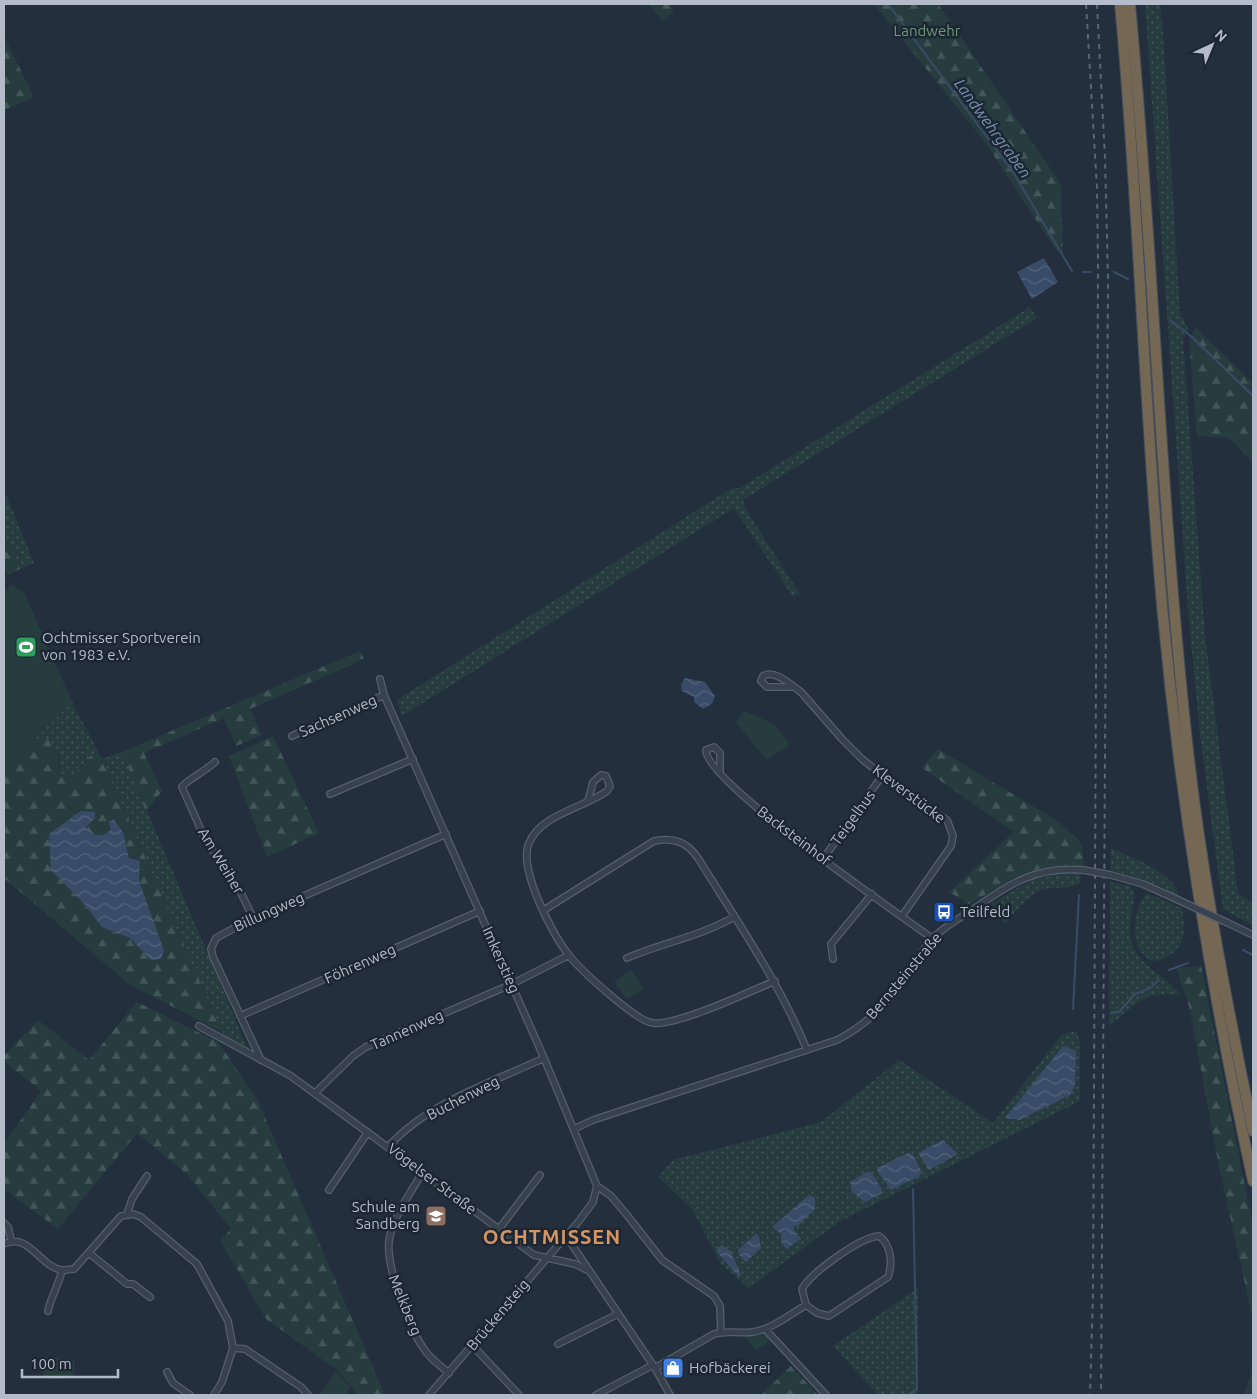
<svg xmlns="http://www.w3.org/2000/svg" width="1257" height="1399" font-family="Ubuntu,sans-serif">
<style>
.grass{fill:url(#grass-dots)}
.forest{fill:url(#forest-firs);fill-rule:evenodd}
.green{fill:#263c3f}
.water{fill:url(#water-waves)}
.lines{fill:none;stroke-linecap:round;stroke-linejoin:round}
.stream{stroke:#394c67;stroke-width:2}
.minor-casing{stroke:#565f6c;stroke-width:8}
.motorway-casing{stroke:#434c59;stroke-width:12}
.minor{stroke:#38414e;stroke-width:5.5}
.motorway{stroke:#746855;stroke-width:10}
.rail{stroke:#5a6575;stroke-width:2;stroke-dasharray:5 5;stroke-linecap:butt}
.minor-bridge-casing{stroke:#565f6c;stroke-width:8;stroke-linecap:butt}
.minor-bridge{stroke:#38414e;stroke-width:5.5}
.labels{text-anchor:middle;stroke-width:5;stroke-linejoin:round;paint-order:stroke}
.park-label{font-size:15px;fill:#6b9a76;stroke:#1d2633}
.poi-label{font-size:15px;fill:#b4bcc9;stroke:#1d2633;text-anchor:start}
.street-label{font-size:15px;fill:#b4bcc9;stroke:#1d2633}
.water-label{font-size:16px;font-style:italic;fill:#7c92b1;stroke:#1d2633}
.district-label{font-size:20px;font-weight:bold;letter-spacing:1px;fill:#d59563;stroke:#1d2633}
</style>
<defs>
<pattern id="grass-dots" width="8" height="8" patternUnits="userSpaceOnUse" patternTransform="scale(1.25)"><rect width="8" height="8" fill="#263c3f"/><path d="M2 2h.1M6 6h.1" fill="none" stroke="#435659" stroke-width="1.8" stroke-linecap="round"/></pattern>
<pattern id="forest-firs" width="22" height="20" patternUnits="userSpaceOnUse" patternTransform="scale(1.25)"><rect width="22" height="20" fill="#263c3f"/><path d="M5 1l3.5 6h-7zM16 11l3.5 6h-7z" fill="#435659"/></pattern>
<pattern id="water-waves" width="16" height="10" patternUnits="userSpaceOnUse" patternTransform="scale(1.25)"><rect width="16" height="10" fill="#394c67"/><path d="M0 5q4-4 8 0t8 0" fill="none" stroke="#53647b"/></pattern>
</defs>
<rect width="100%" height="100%" fill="#242f3e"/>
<!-- grass -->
<path class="grass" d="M1145 4H1160L1163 31 1180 313 1189 330 1183 339 1205 635 1238 893 1253 903V926L1223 909 1200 734 1188 609Z
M1030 307 1037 318 743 500 745 508 799 593 793 597 734 508 402 716 397 700 732 488H740Z
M4 490 34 563 20 569 4 532Z
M72 702 102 759 122 752 253 1061 228 1040 222 1032 102 759 85 762 75 774 63 775 60 772 59 755 35 739Z
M1111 848C1130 857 1176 873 1179 896L1146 880 1110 870Z
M1063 873 1081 874 1080 883C1071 889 1060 887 1050 888 1029 891 1018 910 1005 924L991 904 1031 880Z
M1110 882 1129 886 1134 893C1134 907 1129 921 1130 935 1133 964 1166 975 1181 995 1134 992 1143 1003 1109 1025Z
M1147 893 1182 908C1186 928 1186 948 1165 958 1160 960 1154 962 1150 960 1128 948 1133 908 1147 893Z
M1076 1031 1080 1042V1101L839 1222 749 1288 721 1264 692 1209 658 1177 673 1160 821 1122 899 1060 993 1123 1062 1034Z
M918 1288V1395H878L833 1346Z"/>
<!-- forest -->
<path class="forest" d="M649 4H670L674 11 663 21Z
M874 4H938L1061 184 1063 254 1055 249 985 142Z
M4 36 34 97 4 110Z
M1196 328 1253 383V462L1229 438 1197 436 1189 340Z
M4 532 20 569 8 575 4 566Z
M360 651 364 659 250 709 262 735 236 746 224 718 144 753 162 791 146 811 122 752Z
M273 736 319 833 267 857 229 756Z
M35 739 48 740 56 746 60 772 63 775 75 774 92 754 102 759 222 1032 130 985 4 878V770ZM81 811 89 822 85 828 95 835H103L112 830 109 821 123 832 129 858 140 862 138 881 164 950 151 960 130 938 102 927 84 904 50 834Z
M938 749 1056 820 1078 839 1082 846 1084 867C1037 859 1008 883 969 904L949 892 1014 832 922 768Z
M1201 966 1253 1226V1320L1218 1162 1190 1011C1187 996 1179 984 1178 968Z
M137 1002 218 1042 257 1099 385 1395H354L356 1392 336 1369 266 1319 220 1240 231 1229 188 1175 137 1133 58 1229 4 1189V1144L41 1091 4 1061V1056L38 1020 89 1060Z
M791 1366 818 1395H761Z
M1253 1368V1395H1244Z"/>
<!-- green -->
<path class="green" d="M12 585 24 592 72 702 4 770V592Z
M744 711 776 725 790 745 767 760 736 723Z
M631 970 644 989 627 999 614 982Z
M765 1334 770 1340 756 1351 745 1337Z
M42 1357 74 1359 75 1370 72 1376 55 1380 43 1378Z
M336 1371 350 1387 346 1395H320Z"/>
<!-- water -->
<path class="water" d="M1044 258 1058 282 1032 299 1017 272Z
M685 678 705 682 715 696 712 704 703 709 694 702V697L682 691 681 685Z
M81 811 95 812V818L86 827 95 835H103L111 830 109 821 114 820 123 832 129 858 140 861 139 881 164 950 161 959 151 960 130 938 102 927 84 904 51 870 49 834Z
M1063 1046 1076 1051 1075 1086 1070 1095 1020 1120 1005 1118Z
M943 1140 958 1154 929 1170 918 1153Z
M908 1153 913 1155 921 1170 920 1176 891 1190 877 1171 879 1167Z
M867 1172 872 1173 882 1189 881 1194 865 1202 852 1192 850 1182Z
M809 1195 815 1198V1209L798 1226H794V1230L801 1239 786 1249 781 1242V1234L772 1227Z
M756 1234 759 1236 761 1248 746 1262 739 1255 738 1250Z
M722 1245 731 1252 741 1275 739 1277 716 1251Z"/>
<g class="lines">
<!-- stream -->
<path class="stream" d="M888 4 1013 172 1072 271
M1083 272H1091
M1114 272 1128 279
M1170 320 1192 337 1253 396
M1243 950 1253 955
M1169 970 1188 963
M1073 1009 1079 895
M1111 1013 1119 1012 1135 994 1150 988 1159 980
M908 1395 917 1389 913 1189"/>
<!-- minor casing -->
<g class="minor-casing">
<path id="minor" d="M380 679 384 695 544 1058 597 1186 593 1202 579 1221 429 1395
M794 687H767L761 681 763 676C775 669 791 685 801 692L842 739 862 759 905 793 947 820 953 836 951 846 902 916
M292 736 384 695
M215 762C207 770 184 782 182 787L205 839 241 893 253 918
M720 773V753L714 747 706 750C704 781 899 914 933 939
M330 794 413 759
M588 801 593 782 601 775 606 776 610 786 607 791C584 808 541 814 529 843 518 868 552 934 568 954 579 969 637 1022 653 1023 677 1026 749 992 775 981
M823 859 882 776
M1111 875 1143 884 1174 898
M544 910 654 841C674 837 687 842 698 858 737 921 779 982 807 1050
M1228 923 1253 935
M627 958C662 943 701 936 734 917
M833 959 831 944 872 894
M240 1016 480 911
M199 1026 291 1076 534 1255 575 1264 589 1271
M261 1060 213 957 211 949 216 938 253 918 446 834
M315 1093 353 1056 366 1047 512 984 569 955
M574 1129 593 1120 837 1040C865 1026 886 1005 904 980 914 967 921 951 932 939 943 927 959 919 972 910 1010 884 1035 866 1083 870
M388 1147C427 1103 491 1083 544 1058
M422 1173C410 1194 393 1216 389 1241 386 1267 409 1328 424 1349 430 1359 441 1366 449 1373
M597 1186 611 1196 627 1215 662 1260 714 1296 720 1306 721 1332
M329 1190 368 1132
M127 1214 132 1199 147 1176
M4 1223 8 1227 11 1240
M499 1229 540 1175
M566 1236 655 1368 670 1395
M4 1244C29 1232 40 1267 62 1270 66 1270 71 1269 74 1269L121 1216 133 1214 141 1217 197 1264 228 1321 233 1348 222 1382 214 1395
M89 1253 127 1284H133L150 1297
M48 1311C51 1296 59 1285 62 1270
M765 1329 826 1395
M558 1344 618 1314
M472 1345 519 1395
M233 1348 245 1349 301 1387 308 1395
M655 1368 714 1334C726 1330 739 1334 753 1332 772 1329 789 1315 806 1305L817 1313 829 1316 888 1277C893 1264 891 1244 879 1236 860 1237 811 1273 802 1289L806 1305
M167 1372 173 1383 190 1395
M596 1395 653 1365"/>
</g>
<!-- motorway casing -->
<g class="motorway-casing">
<path id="motorway" d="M1120 4C1139 208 1144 412 1163 616 1181 807 1212 994 1253 1181
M1130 4C1153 246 1160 490 1186 732 1200 866 1226 999 1253 1131"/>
</g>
<!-- minor -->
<use href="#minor" class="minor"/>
<!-- motorway -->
<use href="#motorway" class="motorway"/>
<!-- rail -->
<path class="rail" d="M1086 4 1097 188 1098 266 1093 1292 1090 1395
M1097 4 1105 158 1108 279 1101 1395"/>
<!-- minor-bridge casing -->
<g class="minor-bridge-casing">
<path id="minor-bridge" d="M1083 870 1111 875
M1174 898 1228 923"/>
</g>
<!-- minor-bridge -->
<use href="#minor-bridge" class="minor-bridge"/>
</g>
<!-- icons -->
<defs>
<g id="stadium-square" transform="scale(1.125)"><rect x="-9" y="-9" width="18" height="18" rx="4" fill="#2e9e5b" stroke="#1d2633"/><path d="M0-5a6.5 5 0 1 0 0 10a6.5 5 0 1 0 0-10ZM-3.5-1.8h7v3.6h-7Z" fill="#fff"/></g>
<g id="bus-square" transform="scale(1.125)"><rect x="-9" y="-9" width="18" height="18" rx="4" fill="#1a4fb4" stroke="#1d2633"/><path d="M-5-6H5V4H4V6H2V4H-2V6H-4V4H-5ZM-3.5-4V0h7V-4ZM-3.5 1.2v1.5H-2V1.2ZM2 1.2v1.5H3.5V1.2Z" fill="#fff"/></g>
<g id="school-square" transform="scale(1.125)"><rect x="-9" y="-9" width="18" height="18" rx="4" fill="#8d6e63" stroke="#1d2633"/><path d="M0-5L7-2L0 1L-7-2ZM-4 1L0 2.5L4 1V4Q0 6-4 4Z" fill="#fff"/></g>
<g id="shop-square" transform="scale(1.125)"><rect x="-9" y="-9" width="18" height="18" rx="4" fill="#3f7fe0" stroke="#1d2633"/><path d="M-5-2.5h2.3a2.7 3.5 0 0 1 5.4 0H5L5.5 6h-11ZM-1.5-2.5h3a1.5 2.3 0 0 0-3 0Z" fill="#fff"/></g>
</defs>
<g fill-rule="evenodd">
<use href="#stadium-square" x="26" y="647"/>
<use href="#bus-square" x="944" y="912"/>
<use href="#school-square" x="436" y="1216"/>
<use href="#shop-square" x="673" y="1368"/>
</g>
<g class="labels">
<!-- park labels -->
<g class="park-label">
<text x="927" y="36">Landwehr</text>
</g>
<!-- poi labels -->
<g class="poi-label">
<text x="42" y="643">Ochtmisser Sportverein<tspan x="42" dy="17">von 1983 e.V.</tspan></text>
<text x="960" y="917">Teilfeld</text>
<text x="420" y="1212" text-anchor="end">Schule am<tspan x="420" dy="17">Sandberg</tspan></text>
<text x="689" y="1373">Hofbäckerei</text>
</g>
<!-- street labels -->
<g class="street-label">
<text transform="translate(338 716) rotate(-24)" y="5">Sachsenweg</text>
<text transform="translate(909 794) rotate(37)" y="5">Kleverstücke</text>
<text transform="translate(853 818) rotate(-54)" y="5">Teigelhus</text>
<text transform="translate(794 836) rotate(37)" y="5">Backsteinhof</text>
<text transform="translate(221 861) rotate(59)" y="5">Am Weiher</text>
<text transform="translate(269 912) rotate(-24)" y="5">Billungweg</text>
<text transform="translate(501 960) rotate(66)" y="5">Imkerstieg</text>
<text transform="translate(360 964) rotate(-24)" y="5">Föhrenweg</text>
<text transform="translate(904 976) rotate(-50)" y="5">Bernsteinstraße</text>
<text transform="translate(407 1030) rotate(-24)" y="5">Tannenweg</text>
<text transform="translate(463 1098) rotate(-27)" y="5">Buchenweg</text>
<text transform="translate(432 1179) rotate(37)" y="5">Vögelser Straße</text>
<text transform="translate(405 1305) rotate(68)" y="5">Melkberg</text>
<text transform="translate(498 1315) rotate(-50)" y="5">Brückensteig</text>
</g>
<!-- water labels -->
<g class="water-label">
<text transform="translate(993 128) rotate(54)" y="6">Landwehrgraben</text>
</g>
<!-- district labels -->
<g class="district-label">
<text x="552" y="1244">OCHTMISSEN</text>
</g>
</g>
<!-- border -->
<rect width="1257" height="1399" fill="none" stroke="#b4bcc9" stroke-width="10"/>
<!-- north arrow -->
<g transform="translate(1212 45) rotate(44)" stroke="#1d2633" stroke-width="4" paint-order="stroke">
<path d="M0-4L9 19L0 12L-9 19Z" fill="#b4bcc9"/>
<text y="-8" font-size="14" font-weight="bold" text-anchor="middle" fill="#b4bcc9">N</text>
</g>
<!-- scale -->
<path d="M22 1369v8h96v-8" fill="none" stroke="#b4bcc9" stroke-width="2.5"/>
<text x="30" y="1369" font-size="15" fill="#b4bcc9" stroke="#1d2633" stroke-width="4" paint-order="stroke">100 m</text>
</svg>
